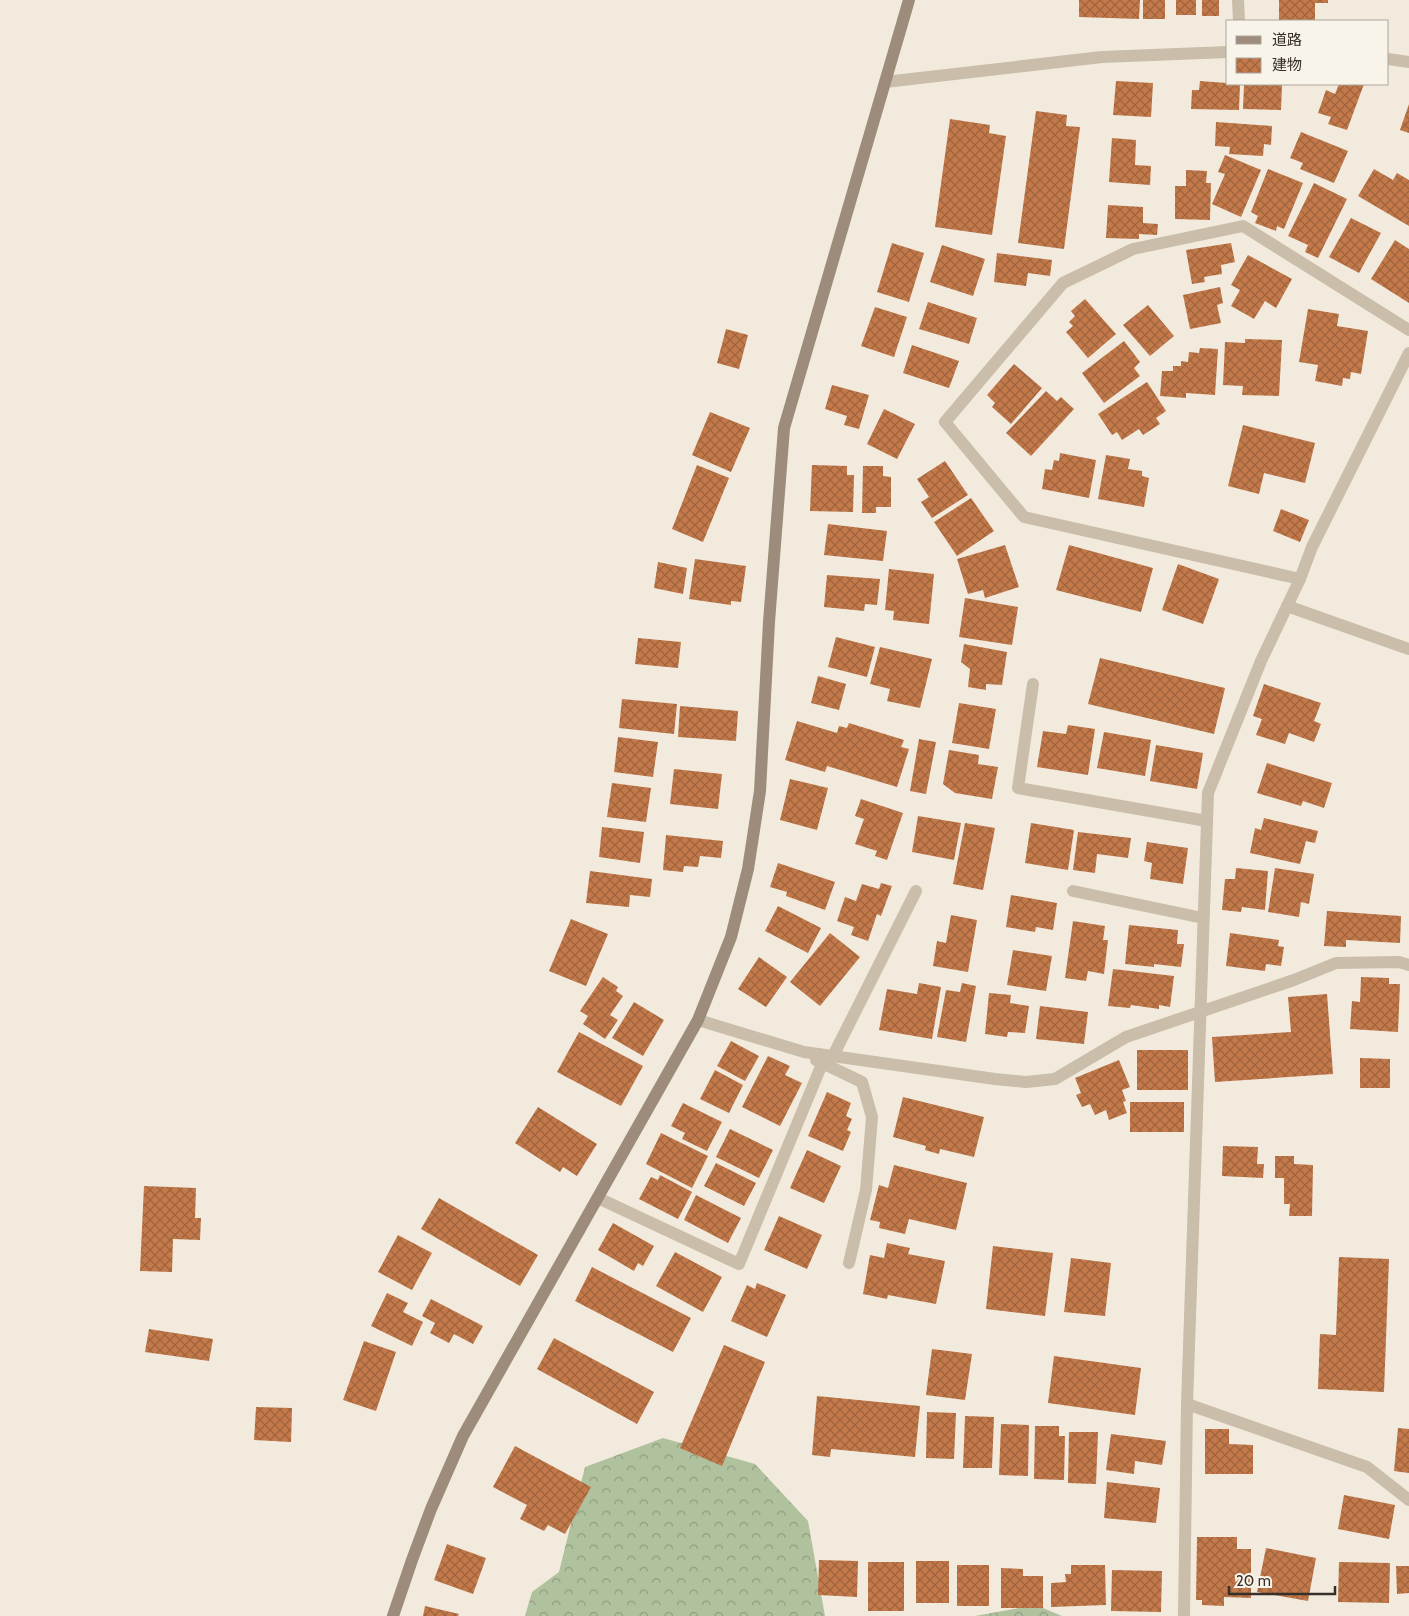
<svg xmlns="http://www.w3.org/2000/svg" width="1409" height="1616" font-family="Cabin,'Noto Sans JP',sans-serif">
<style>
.forest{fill:url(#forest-crowns)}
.building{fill:url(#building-cross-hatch)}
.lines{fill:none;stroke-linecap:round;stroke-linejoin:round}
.lane{stroke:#cabda9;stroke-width:12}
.street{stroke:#cabda9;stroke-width:12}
.secondary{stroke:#9d8c7b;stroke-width:12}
</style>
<defs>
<pattern id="forest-crowns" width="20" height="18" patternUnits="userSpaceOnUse" patternTransform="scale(1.25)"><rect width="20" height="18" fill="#b0c19d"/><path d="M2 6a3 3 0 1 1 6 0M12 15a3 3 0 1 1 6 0" fill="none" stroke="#909d80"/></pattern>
<pattern id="building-cross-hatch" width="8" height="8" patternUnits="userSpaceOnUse" patternTransform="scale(1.25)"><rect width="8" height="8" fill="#c3794a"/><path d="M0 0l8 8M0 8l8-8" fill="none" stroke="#9f643e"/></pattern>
</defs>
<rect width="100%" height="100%" fill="#f2ebdd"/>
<!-- forest -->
<path class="forest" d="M663 1438 755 1464 808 1521 825 1616H525L532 1592 559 1572 585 1467Z
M1036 1605 1062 1616H975Z"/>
<!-- building -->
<path class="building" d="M1079 0H1140L1139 19 1079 17Z
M1143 0H1165V19H1143Z
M1176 0H1196V15H1176Z
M1202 0H1219V16H1202Z
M1279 0H1328V3H1315V21L1279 20Z
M1116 81 1153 83 1151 117 1113 115Z
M1200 81 1240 84 1239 110 1191 109 1192 90H1199Z
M1244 84H1282L1281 110 1243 109Z
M1339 84H1364L1347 130 1328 124 1331 117 1318 113 1326 90 1335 94Z
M1409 104V133L1400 130Z
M1036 111 1067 115 1066 126 1080 127 1064 249 1018 243Z
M950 119 990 125 989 133 1006 136 992 235 935 227Z
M1216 122 1272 126 1271 145 1264 144 1263 156 1229 154 1230 147 1215 146Z
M1301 132 1348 151 1334 183 1300 169 1303 163 1290 158Z
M1112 138 1136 140 1135 165 1151 166 1150 185 1109 182Z
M1225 155 1261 170 1241 217 1212 204 1225 174 1218 172Z
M1268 169 1303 183 1284 229 1277 226 1276 231 1255 223 1258 216 1251 212Z
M1374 169 1393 180 1397 173 1409 180V226L1358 196Z
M1186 170 1207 171 1206 183H1211L1210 220 1175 219V186H1186Z
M1314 183 1347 199 1318 258 1305 252 1308 245 1288 236Z
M1108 205 1143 207V223L1158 224 1157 235 1139 234V239L1106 238Z
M1351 218 1381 233 1359 273 1329 257Z
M1395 240 1409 249V303L1371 279Z
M892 243 924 253 909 302 877 292Z
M1231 243 1235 262 1221 265 1222 274 1204 277 1205 282 1192 284 1186 250Z
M942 245 985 259 973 296 930 282Z
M997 253 1052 260 1050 276 1028 273 1026 286 994 282Z
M1248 255 1292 279 1276 308 1265 301 1254 319 1231 306 1240 290 1231 285Z
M1220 287 1223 303 1217 305 1221 323 1190 329 1183 295Z
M1085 299 1116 334 1088 358 1066 332 1073 326 1069 322 1075 316 1071 311Z
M928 302 977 318 969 344 919 329Z
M1148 305 1174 336 1150 356 1123 325Z
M875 307 907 317 894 357 861 346Z
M1308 309 1339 314 1337 326 1368 331 1361 374 1351 372 1350 379 1343 378 1342 386 1315 381 1318 365 1299 362Z
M726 329 748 335 739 369 717 363Z
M1245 339 1282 340 1279 396 1242 395 1243 386 1223 385 1225 342 1245 343Z
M1124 341 1140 362 1134 368 1140 376 1104 403 1082 373Z
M912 345 959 361 949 388 903 373Z
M1200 348 1218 349 1215 395 1186 393V398L1160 396 1162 371H1173V366H1181V361L1188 362 1189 352 1199 353Z
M1014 364 1042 388 1011 424 992 407 995 403 987 395Z
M1147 382 1166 411 1156 418 1160 424 1143 435 1139 429 1122 440 1117 432 1112 435 1098 414Z
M832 385 869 395 859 429 844 425 847 416 825 409Z
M1046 391 1057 401 1061 397 1074 409 1031 456 1006 433Z
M884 409 915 424 897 459 867 444Z
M710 412 750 428 731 472 692 455Z
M1243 425 1315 443 1305 483 1264 473 1259 494 1228 486Z
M1060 453 1096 460 1089 498 1042 489 1045 469 1052 470 1054 460 1059 461Z
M1106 455 1130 459 1128 469 1142 471V476L1149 478 1144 507 1098 499Z
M945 461 968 495 932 518 921 502 929 497 917 479Z
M697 465 729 478 703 542 672 529Z
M812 465 847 466V475H854L853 512 810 511Z
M863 466H883V476L891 477V507H876V513H862Z
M971 498 994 531 957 556 934 522Z
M1281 509 1309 520 1300 542 1273 531Z
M828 524 887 531 883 561 824 555Z
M1005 545 1019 587 985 598 983 590 968 594 957 559Z
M1069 545 1153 568 1141 612 1056 590Z
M695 559 746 566 741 602 731 601V605L689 599Z
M658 562 687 568 683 594 654 588Z
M1178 564 1219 579 1203 624 1162 610Z
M889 569 934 574 929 624 893 620 894 611 885 610Z
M827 575 880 579 877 605 865 604 864 611 824 607Z
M965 598 1018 607 1012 645 959 637Z
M836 637 875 647 867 677 828 667Z
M638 638 681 642 678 668 635 664Z
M964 644 1007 652 1002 685 986 684V690L968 687 970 669 961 662Z
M880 647 932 659 920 708 887 701 890 689 870 684Z
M1100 658 1225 688 1214 734 1088 704Z
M818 676 846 684 839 710 811 703Z
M1264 684 1321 703 1314 721 1321 724 1314 742 1289 733 1285 744 1256 735 1262 719 1253 716Z
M622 699 677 704 674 734 619 728Z
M959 703 996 709 989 749 952 743Z
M680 706 738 711 736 741 678 737Z
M797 721 837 733 839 726 847 728 849 723 904 740 901 747 909 749 897 787 827 766 825 772 785 760Z
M1068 725 1095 729 1088 775 1037 767 1043 731 1066 734Z
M1104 732 1151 740 1145 776 1097 768Z
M618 737 658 742 653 777 614 772Z
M919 739 936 742 926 794 910 791Z
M1156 745 1203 753 1197 789 1150 781Z
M949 750 979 755 978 764 998 767 992 799 955 793 943 784Z
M1267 763 1332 783 1324 808 1303 801 1301 806 1257 793Z
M674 769 722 774 718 809 670 804Z
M790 779 828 788 817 830 780 820Z
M612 783 651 788 646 822 607 817Z
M861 799 903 813 887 860 875 856 877 851 855 844 864 819 855 816Z
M918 816 961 823 954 860 912 852Z
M1264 818 1318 831 1315 843 1306 841 1300 864 1250 853 1255 828 1261 830Z
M965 823 995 828 983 890 953 884Z
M1031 823 1074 830 1068 870 1025 863Z
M602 827 644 832 640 863 599 857Z
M1078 832 1131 838 1128 858 1097 854 1095 873 1073 870Z
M666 835 723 841 721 858 700 856 698 867 684 866 683 872 663 870Z
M1147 842 1188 848 1183 884 1150 879 1152 863 1144 861Z
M778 863 835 882 825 910 786 896 787 892 770 887Z
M1236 868 1268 871 1265 910 1242 907 1241 912 1222 910 1225 879H1235Z
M1275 868 1314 874 1309 904 1301 902 1299 917 1268 912Z
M590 871 652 879 650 897 630 895 629 907 586 903Z
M881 883 892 886 881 916 877 914 868 941 851 935 854 927 837 921 845 897 856 901 862 884 879 889Z
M1011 895 1057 903 1053 930 1036 927 1035 932 1006 927Z
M778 906 821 928 808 953 765 931Z
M1327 911 1401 916 1400 943 1346 940V947L1324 946Z
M951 915 977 920 968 972 933 966 937 941 946 943Z
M571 919 608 934 586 986 549 971Z
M1073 921 1105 926 1103 940H1108L1104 974 1088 971 1086 981 1065 978Z
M1129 925 1178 930 1177 944H1184L1181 967 1154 964V967L1125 964Z
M830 933 860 957 820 1006 790 982Z
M1230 933 1279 940 1278 946 1284 947 1281 966 1266 964 1265 971 1226 966Z
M1013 950 1052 956 1046 991 1007 985Z
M759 957 787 977 766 1007 738 989Z
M1113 969 1174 976 1170 1007 1159 1005V1009L1131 1005 1130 1008 1108 1006Z
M603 977 618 987 616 991 623 996 610 1015 618 1020 605 1039 583 1024 588 1016 580 1011Z
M1361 977 1389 978V984H1400L1398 1032 1350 1029 1352 1001 1360 1002Z
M919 983 941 987 932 1039 879 1030 887 989 917 994Z
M962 983 976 986 966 1042 937 1037 946 990 960 992Z
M989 993 1011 995 1010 1003 1029 1006 1025 1033 1008 1032 1007 1037 985 1034Z
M1327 994 1333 1074 1215 1082 1212 1037 1291 1032 1288 997Z
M634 1002 664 1020 643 1056 612 1038Z
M1040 1006 1088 1012 1084 1044 1036 1039Z
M579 1032 643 1066 621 1106 557 1072Z
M731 1041 759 1056 745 1081 717 1066Z
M1137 1050H1188V1090H1137Z
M768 1056 790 1066 785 1075 802 1083 780 1126 742 1107Z
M1360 1058 1390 1059V1088H1360Z
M1119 1060 1130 1087 1122 1090 1126 1101 1123 1102 1127 1113 1109 1120 1106 1110 1095 1115 1090 1104 1082 1107 1076 1095 1081 1093 1075 1078Z
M715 1070 743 1085 729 1113 700 1099Z
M827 1092 851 1103 846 1116 852 1119 847 1130 851 1132 843 1151 808 1136Z
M903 1097 984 1117 974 1157 940 1149 939 1154 925 1150 926 1146 893 1137Z
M1130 1102H1184V1132H1130Z
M683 1103 722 1122 707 1151 682 1139 685 1133 671 1126Z
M538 1107 597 1144 577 1176 563 1167 560 1172 515 1143Z
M730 1129 773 1150 759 1178 716 1157Z
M661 1133 708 1156 692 1188 646 1164Z
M1223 1146 1258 1147 1257 1164H1264L1263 1178 1222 1176Z
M807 1150 841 1166 824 1203 790 1188Z
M1275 1156H1294V1164L1313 1165 1312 1216H1289L1290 1204H1284V1178H1275Z
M716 1163 756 1183 744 1206 704 1186Z
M894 1165 967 1183 956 1230 909 1219 905 1234 879 1228 880 1222 870 1220 879 1185 888 1188Z
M660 1175 692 1192 678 1219 639 1199 651 1177 658 1180Z
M144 1186 196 1188 195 1218H201L200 1240 173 1239 172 1272 140 1271Z
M696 1195 741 1218 728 1243 684 1220Z
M439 1198 538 1255 520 1286 421 1229Z
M779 1216 822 1235 807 1269 764 1250Z
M613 1223 654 1246 643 1266 638 1263 634 1271 598 1250Z
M398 1235 432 1253 412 1290 378 1272Z
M887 1243 910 1248 908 1254 945 1261 936 1304 888 1295 887 1299 863 1294 870 1255 884 1258Z
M993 1246 1053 1253 1045 1316 986 1309Z
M675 1252 722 1277 703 1312 656 1286Z
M1339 1257 1389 1259 1384 1392 1318 1389 1320 1334 1336 1335Z
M1071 1258 1111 1263 1105 1316 1064 1312Z
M592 1267 691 1318 673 1352 575 1301Z
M757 1283 786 1295 767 1337 731 1321 747 1285 755 1289Z
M387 1293 408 1303 403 1312 423 1322 412 1346 371 1326Z
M431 1299 483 1326 473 1344 454 1334 449 1343 430 1333 435 1323 422 1316Z
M149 1329 213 1339 209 1361 145 1352Z
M554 1338 654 1392 637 1424 537 1369Z
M364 1341 396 1352 376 1411 343 1400Z
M724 1345 765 1362 722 1466 680 1448Z
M932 1349 972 1354 965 1400 926 1395Z
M1054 1356 1141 1368 1135 1415 1048 1403Z
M817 1396 920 1406 915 1457 831 1449 830 1457 812 1455Z
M256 1407 292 1408 291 1442 254 1440Z
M927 1412 956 1413 954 1459 926 1458Z
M965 1416 994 1417 992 1468H963Z
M1001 1424 1029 1425 1028 1476 999 1475Z
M1035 1426H1059V1436H1065L1064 1480 1034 1479Z
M1398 1428 1409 1429V1473L1394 1471Z
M1205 1429H1229V1444L1253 1445V1474H1205Z
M1069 1432H1098L1096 1484 1068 1483Z
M1111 1434 1166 1441 1162 1465 1135 1461 1134 1474 1106 1470Z
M515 1446 591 1487 565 1534 548 1525 544 1531 520 1519 527 1505 493 1487Z
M1107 1482 1160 1488 1156 1523 1104 1518Z
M1344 1495 1395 1505 1389 1539 1338 1529Z
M1197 1537H1237V1549H1251V1598L1224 1597V1606L1202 1605V1600H1196Z
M447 1544 486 1558 473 1594 434 1580Z
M1266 1548 1316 1558 1308 1601 1257 1592Z
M819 1560 858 1561 857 1597 818 1595Z
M916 1561H949V1603H916Z
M868 1562H904V1611H868Z
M1339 1562 1390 1563 1389 1603 1338 1602Z
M957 1565H989V1606H957Z
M1071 1565H1105L1106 1605 1051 1607V1583L1066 1582 1065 1574H1071Z
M1396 1566H1409V1593L1397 1594Z
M1001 1568 1023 1569V1576H1043V1608H1001Z
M1112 1570 1162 1571 1161 1612 1111 1611Z
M425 1606 459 1614 458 1616H423Z"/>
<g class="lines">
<!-- lane -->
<path class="lane" d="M1238 0 1239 21
M1300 579 1024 517 945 422 1063 283 1133 249 1243 226 1409 330
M1287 606 1409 649
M1033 684 1018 788 1207 821
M1073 891 1203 918
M833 1056 916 891
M816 1060 862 1082 872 1117 866 1190 849 1263
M598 1198 739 1264 822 1064"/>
<!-- street -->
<path class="street" d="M1388 59 1409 62
M885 82 1102 57 1228 52
M698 1020 804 1052 995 1079 1026 1082 1055 1079 1126 1037 1294 980 1336 963 1399 962 1409 965
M1187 1404 1367 1467 1409 1500
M1184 1616 1187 1404 1208 793 1261 661 1300 579 1312 547 1409 353"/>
<!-- secondary -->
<path class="secondary" d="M393 1616 412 1560 431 1509 463 1436 698 1020 731 937 748 869 760 791 769 622 784 428 909 0"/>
</g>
<!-- legend -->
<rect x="1226" y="20" width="162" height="65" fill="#f9f4ea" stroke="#aba59d"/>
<rect x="1236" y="36" width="25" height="8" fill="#9d8c7b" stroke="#aba59d"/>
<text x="1272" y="45" font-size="15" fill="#372f29">道路</text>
<rect x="1236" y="58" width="25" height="15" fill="url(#building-cross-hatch)" stroke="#aba59d"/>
<text x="1272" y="70" font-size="15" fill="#372f29">建物</text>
<!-- scale -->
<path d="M1229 1586v8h106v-8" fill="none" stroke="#372f29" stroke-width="2.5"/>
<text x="1236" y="1586" font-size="15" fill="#372f29" stroke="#f9f4ea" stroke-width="4" paint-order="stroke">20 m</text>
</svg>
